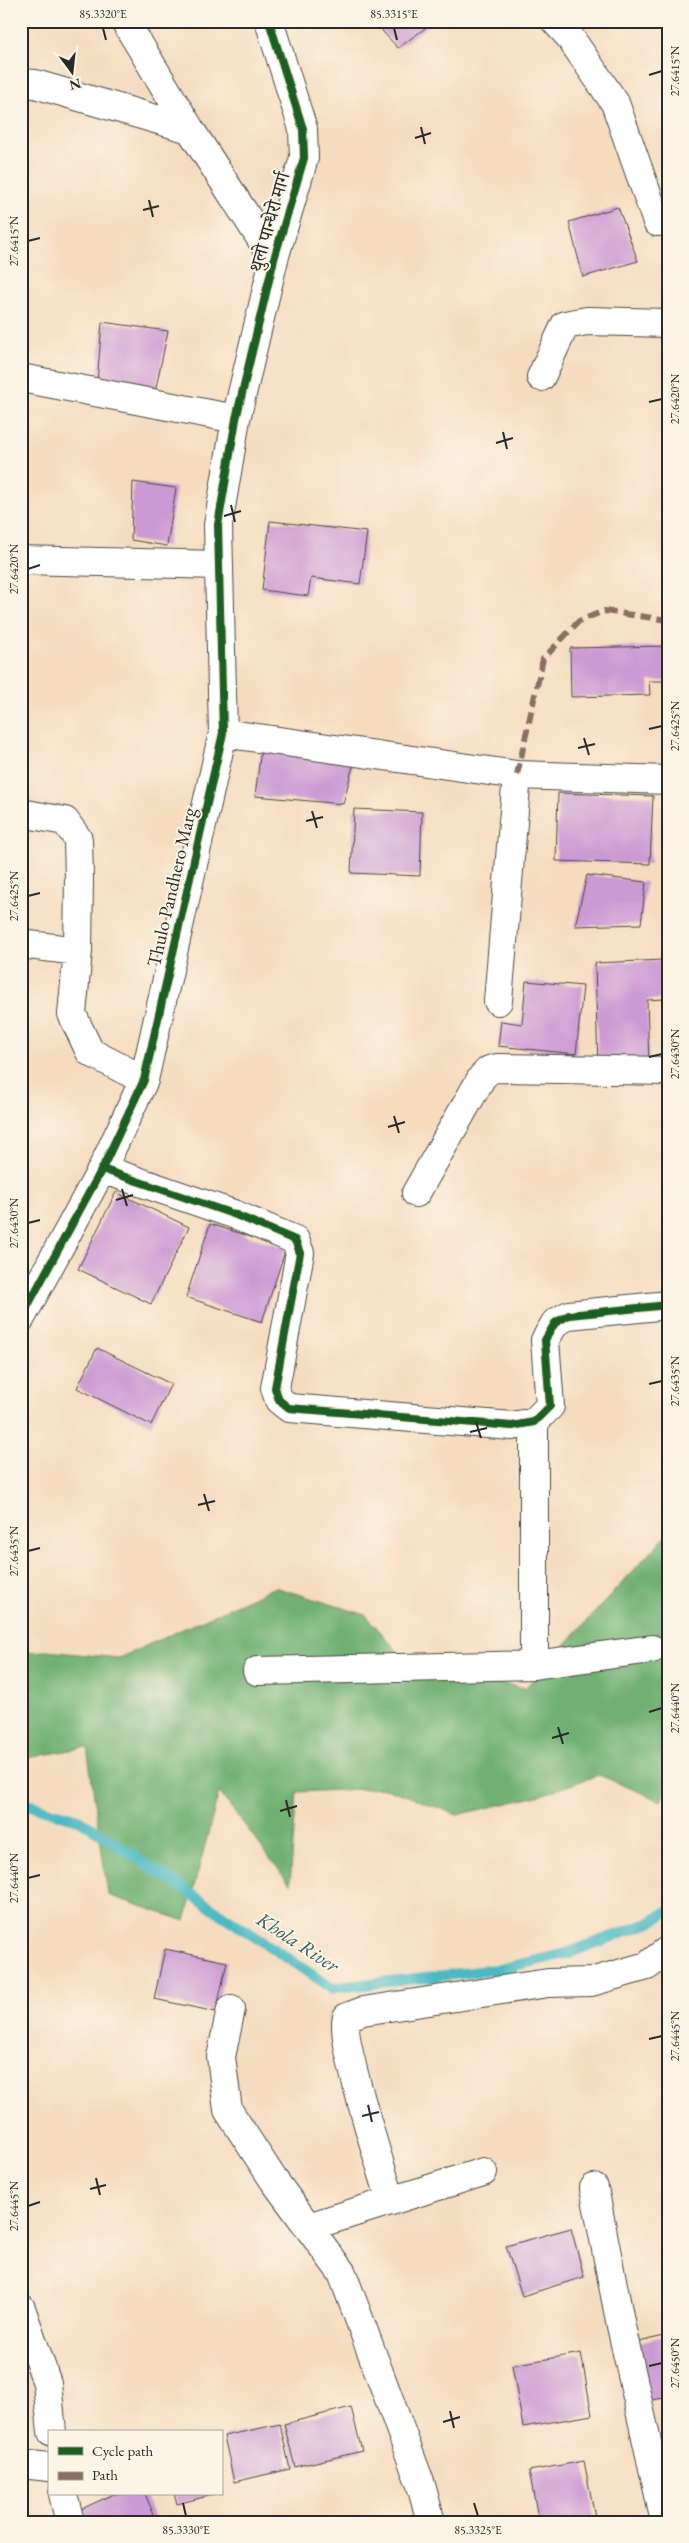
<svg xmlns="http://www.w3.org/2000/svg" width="689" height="2543" font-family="'EB Garamond','Noto Serif Devanagari',serif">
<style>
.forest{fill:#70b072;stroke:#4e6e4e}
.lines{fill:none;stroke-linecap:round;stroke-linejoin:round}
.stream{stroke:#4bb9c3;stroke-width:11}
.building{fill:#cb99d3}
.street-casing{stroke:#494641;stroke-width:30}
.street{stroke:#fff;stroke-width:28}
.quiet{stroke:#8d6e63;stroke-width:6;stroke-dasharray:12 6;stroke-linecap:butt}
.cycleway-casing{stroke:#fcf5e5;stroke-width:11}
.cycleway{stroke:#1b5e20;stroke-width:8}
.ticks{fill:none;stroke:#2b2b2b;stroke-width:2}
.labels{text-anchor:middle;stroke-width:4;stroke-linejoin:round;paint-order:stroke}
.street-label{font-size:19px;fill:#2b2b2b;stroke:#fcf5e5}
.water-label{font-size:20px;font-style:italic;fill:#365d60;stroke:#fcf5e5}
.neatline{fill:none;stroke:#2b2b2b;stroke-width:2}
.ticks-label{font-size:12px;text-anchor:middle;fill:#2b2b2b}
</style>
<rect width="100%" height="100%" fill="#fcf5e5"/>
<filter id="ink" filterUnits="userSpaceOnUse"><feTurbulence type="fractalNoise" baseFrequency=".02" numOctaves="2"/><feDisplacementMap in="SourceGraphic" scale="10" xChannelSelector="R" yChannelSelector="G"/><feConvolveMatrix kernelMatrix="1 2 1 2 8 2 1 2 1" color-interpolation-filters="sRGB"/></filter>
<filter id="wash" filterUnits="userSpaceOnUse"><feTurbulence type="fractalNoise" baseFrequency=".0096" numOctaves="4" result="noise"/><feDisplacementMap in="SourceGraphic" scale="20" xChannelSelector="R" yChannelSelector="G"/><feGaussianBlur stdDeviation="1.12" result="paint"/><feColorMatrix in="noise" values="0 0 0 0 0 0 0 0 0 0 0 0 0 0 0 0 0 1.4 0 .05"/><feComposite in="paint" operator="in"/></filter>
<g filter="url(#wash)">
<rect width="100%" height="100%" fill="#f5dcbf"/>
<!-- forest -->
<path class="forest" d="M668 1533V1785L661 1801 599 1775 538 1796 457 1815 386 1788 297 1792 290 1884 219 1792 185 1921 108 1895 87 1747 21 1759V1652L47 1651 119 1658 275 1587 366 1615 411 1667 525 1688Z"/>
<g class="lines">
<!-- stream -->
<path class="stream" d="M21 1806 29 1805 80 1820 332 1988 501 1969 568 1953 649 1923 668 1911"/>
</g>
<g id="blocks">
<!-- building -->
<path class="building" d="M378 21H435L398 48 383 32Z
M618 207 638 261 583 277 569 222Z
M102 322 168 331 155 392 97 383Z
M133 482 176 488 167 546 131 540Z
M270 521 367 532 360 584 311 578 308 596 262 590Z
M668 646V681H649L650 695 571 697 570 648Z
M261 749 354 762 343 804 255 796Z
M558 793 653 796 650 864 556 861Z
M354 809 422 812 420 876 351 873Z
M587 875 646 882 641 924 575 926Z
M663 960 664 999 647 1000 649 1065 598 1067 595 963Z
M526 981 583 986 576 1054 498 1046 501 1021 522 1024Z
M116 1192 189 1227 151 1304 78 1269Z
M210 1224 286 1248 262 1322 186 1297Z
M97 1348 171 1384 151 1425 77 1388Z
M165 1949 227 1962 216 2012 154 1999Z
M571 2228 584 2277 522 2296 506 2246Z
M668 2335V2397L648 2401 635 2343Z
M581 2353 592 2415 523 2427 512 2365Z
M351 2407 362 2451 295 2467 284 2424Z
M280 2424 290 2469 234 2482 224 2436Z
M584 2461 596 2522H539L529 2471Z
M114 2494H145L157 2522H81L77 2511Z
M174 2494H212V2495L177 2504Z"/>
</g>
</g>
<g filter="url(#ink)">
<use href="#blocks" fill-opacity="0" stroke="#494641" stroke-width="1"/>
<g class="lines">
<!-- street casing -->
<g class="street-casing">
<path id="street" d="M125 21 190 129
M555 21 569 36 615 103 657 222
M21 83 35 84 190 129 274 259
M541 377 565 325 587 321 668 323
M21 378 236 419
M21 560 219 565
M223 733 517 775 668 780
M21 813 65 821 78 839 79 878 78 951 72 1014 90 1052 144 1080
M21 944 78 951
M498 1001 517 775
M102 1169 236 1215 295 1240 300 1253 275 1388 279 1400 289 1408 512 1426 534 1422 550 1406 545 1340 555 1323 569 1315 668 1305
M416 1193 482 1077 489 1070 497 1068 668 1071
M21 1318 102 1169 144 1080 223 733 218 525 236 419 274 259 304 158 303 129 269 21
M534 1422V1665
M257 1671 534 1665 652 1649
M231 2009 221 2057 228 2110 273 2179 342 2273 421 2485 431 2522
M594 2188 621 2326 665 2522
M391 2201C383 2173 338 2036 347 2017L363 2011 548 1983 591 1982 647 1966 668 1950
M308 2227 483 2172
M21 2308 47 2383 52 2432
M21 2464 49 2467
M63 2494 70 2522"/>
</g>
<!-- street -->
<use href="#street" class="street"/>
<!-- quiet -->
<path class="quiet" d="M517 775 543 659 579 621 604 611 668 620"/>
<!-- cycleway casing -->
<g class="cycleway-casing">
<path id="cycleway" d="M102 1169 236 1215 295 1240 300 1253 275 1388 279 1400 289 1408 512 1426 534 1422 550 1406 545 1340 555 1323 569 1315 668 1305
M21 1318 102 1169 144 1080 223 733 218 525 236 419 274 259 304 158 303 129 269 21"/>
</g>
<!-- cycleway -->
<use href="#cycleway" class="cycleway"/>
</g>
</g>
<!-- ticks -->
<path class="ticks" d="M103 28 106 40M394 28 397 40M649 75 662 71M421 127 425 144M415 138 431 133M149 200 153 217M143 210 159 206M28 241 40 238M649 402 662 399M503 432 507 449M496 443 513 438M231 505 235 522M224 516 241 511M28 569 40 565M649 729 662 726M584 738 589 755M578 748 595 744M312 811 317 828M306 821 323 817M28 896 40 893M649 1057 662 1054M394 1116 399 1133M388 1127 405 1122M122 1189 127 1206M116 1200 133 1195M28 1223 40 1220M649 1384 662 1381M476 1422 481 1438M470 1432 487 1428M204 1494 209 1511M198 1505 215 1501M28 1551 40 1548M649 1712 662 1708M558 1727 563 1744M552 1738 569 1733M286 1800 290 1817M280 1811 297 1806M28 1878 40 1875M649 2039 662 2036M368 2105 372 2122M362 2116 379 2112M96 2178 100 2195M90 2189 106 2185M28 2206 40 2202M649 2366 662 2363M450 2411 454 2428M443 2422 460 2417M183 2503 186 2516M474 2503 478 2516"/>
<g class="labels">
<!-- street labels -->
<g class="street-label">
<text transform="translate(269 222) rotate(-74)" y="7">थुलो पान्धेरो मार्ग</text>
<text transform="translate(171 887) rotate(-77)" y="7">Thulo Pandhero Marg</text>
</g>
<!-- water labels -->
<g class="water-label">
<text transform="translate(298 1942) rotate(33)" y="7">Khola River</text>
</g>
</g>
<!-- margin -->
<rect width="689" height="2543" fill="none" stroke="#fcf5e5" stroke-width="55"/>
<!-- legend -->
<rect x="48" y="2430" width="175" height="65" fill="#fcf5e5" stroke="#a8a49b"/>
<rect x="58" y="2447" width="25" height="8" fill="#1b5e20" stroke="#a8a49b"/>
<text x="92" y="2456" font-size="15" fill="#2b2b2b">Cycle path</text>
<rect x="58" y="2472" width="25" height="8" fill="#8d6e63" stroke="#a8a49b"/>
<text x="92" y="2480" font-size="15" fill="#2b2b2b">Path</text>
<!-- north arrow -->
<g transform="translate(72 72) rotate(165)" stroke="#fcf5e5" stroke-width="4" paint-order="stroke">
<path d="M0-4L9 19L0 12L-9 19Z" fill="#2b2b2b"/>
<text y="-8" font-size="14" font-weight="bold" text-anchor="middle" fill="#2b2b2b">N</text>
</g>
<rect x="28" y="28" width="634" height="2488" class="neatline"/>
<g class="ticks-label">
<text x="103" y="18">85.3320°E</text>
<text x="394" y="18">85.3315°E</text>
<text transform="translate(675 71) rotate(-90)" y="4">27.6415°N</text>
<text transform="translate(14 241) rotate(-90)" y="4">27.6415°N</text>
<text transform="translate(675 399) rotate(-90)" y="4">27.6420°N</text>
<text transform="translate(14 569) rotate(-90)" y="4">27.6420°N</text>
<text transform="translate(675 726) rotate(-90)" y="4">27.6425°N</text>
<text transform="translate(14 896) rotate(-90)" y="4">27.6425°N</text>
<text transform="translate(675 1054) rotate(-90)" y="4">27.6430°N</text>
<text transform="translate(14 1223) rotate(-90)" y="4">27.6430°N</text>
<text transform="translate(675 1381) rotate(-90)" y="4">27.6435°N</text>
<text transform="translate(14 1551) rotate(-90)" y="4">27.6435°N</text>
<text transform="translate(675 1708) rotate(-90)" y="4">27.6440°N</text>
<text transform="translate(14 1878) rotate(-90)" y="4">27.6440°N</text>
<text transform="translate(675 2036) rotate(-90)" y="4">27.6445°N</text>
<text transform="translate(14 2206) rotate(-90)" y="4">27.6445°N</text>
<text transform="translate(675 2363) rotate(-90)" y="4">27.6450°N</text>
<text x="186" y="2534">85.3330°E</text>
<text x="478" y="2534">85.3325°E</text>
</g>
</svg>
